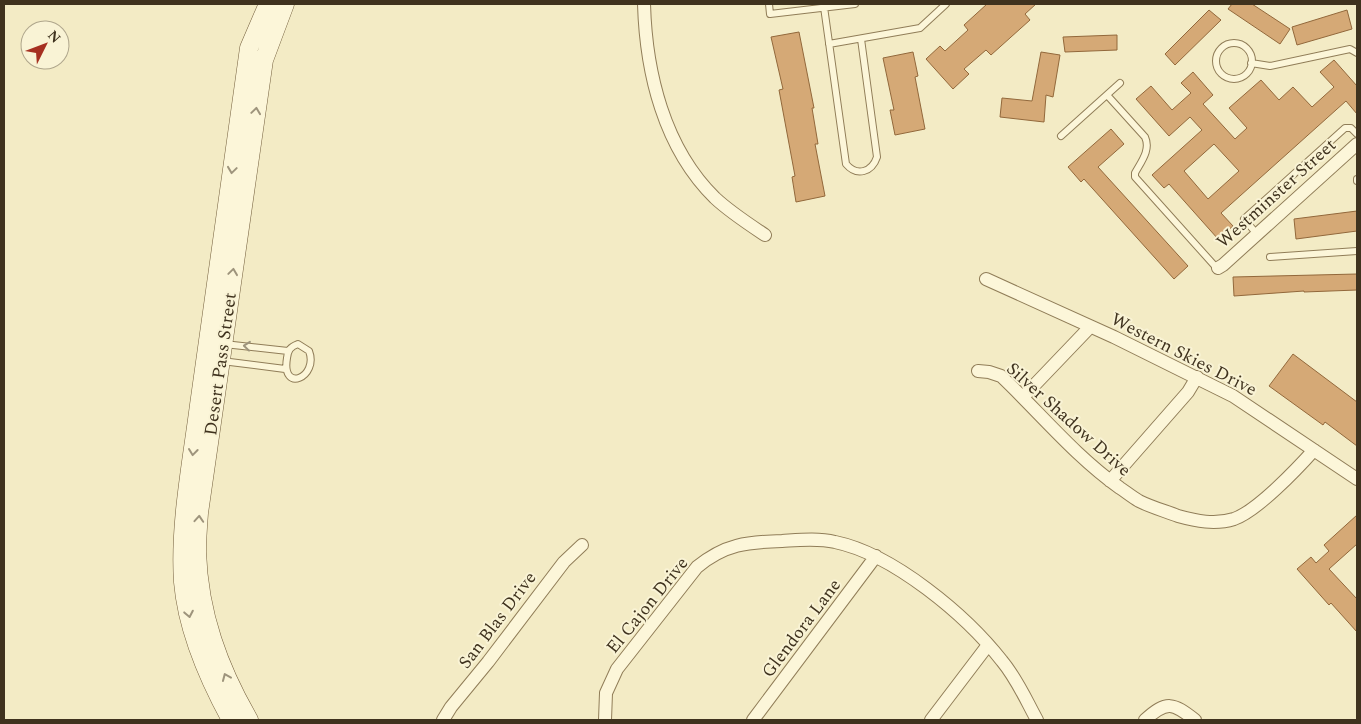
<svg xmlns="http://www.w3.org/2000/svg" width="1361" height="724" font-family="Spectral,serif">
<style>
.building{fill:#d5a976;stroke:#92683b;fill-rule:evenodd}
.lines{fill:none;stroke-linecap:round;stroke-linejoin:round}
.lane-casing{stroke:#907d58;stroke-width:8}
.street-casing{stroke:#907d58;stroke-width:14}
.secondary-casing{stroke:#725d3b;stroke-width:19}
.lane{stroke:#fcf6d9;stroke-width:6}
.street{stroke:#fcf6d9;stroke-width:12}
.secondary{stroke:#fcf6d9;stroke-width:18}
.oneway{stroke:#9e947c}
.labels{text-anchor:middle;stroke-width:4;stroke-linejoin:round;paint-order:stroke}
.street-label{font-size:18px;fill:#3f321e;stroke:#f9f3d5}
</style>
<rect width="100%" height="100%" fill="#f3ebc5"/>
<!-- building -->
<path class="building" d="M987 4H1036L1025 14 1030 20 991 55 986 50 964 69 969 74 953 89 926 59 940 46 945 51 968 30 964 25Z
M1232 4H1252L1290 29 1280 44 1228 9Z
M1209 10 1221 20 1175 65 1165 54Z
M1347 10 1352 29 1297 45 1292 27Z
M799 32 814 108H812L818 144H815L825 196 796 202 792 177 795 176 779 90 783 89 771 37Z
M1117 35V50L1065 52 1063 37Z
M913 52 918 76 915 77 925 129 895 135 890 110H894L883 58Z
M1041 52 1060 55 1053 97 1046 95 1044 122 1000 117 1002 98 1032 101Z
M1334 60 1357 86V114L1346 101 1221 213 1233 226 1218 239 1169 184 1164 188 1152 175 1202 130 1190 117 1169 136 1136 99 1151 86 1172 110 1191 93 1181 83 1193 72 1213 95 1203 104 1235 139 1247 128 1229 108 1261 80 1279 100 1293 87 1312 107 1334 87 1320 72ZM1214 144 1239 171 1208 199 1184 171Z
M1111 129 1124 144 1098 167 1188 266 1174 279 1084 179 1081 182 1068 167Z
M1357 211V231L1296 239 1294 219Z
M1357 274V290L1304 292V291L1234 296 1233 277Z
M1293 354 1357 402V446L1325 422 1323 425 1269 386Z
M1357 515V544L1329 569 1357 599V632L1331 603 1329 605 1297 569 1311 557 1316 563 1329 551 1324 545Z"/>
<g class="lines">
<!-- lane casing -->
<g class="lane-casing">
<path id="lane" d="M769 4 770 14 855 4
M824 7 846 164C857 177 872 172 877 157L861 39
M1216 61a18 18 0 1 1 36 0a18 18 0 1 1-36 0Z
M829 44 920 28 946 4
M1251 63 1270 66 1350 49 1357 53
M1107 95 1145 137C1151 150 1141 162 1135 173V177L1214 265 1218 268
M1061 136 1120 83
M1357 179V181
M1257 234 1244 219 1345 128H1351L1357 134
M1270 257 1357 251
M224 344 288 351
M298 344 309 351C319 377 281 394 287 358 288 350 290 347 298 344Z
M222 361 285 369"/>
</g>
<!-- street casing -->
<g class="street-casing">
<path id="street" d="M644 4C646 73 664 148 715 198 730 212 747 223 765 235
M1218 268 1223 265 1357 144
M986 279 1114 337 1233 396 1357 479
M978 371 989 372 1001 376C1040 413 1075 456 1120 488 1126 492 1132 497 1139 501 1151 507 1165 511 1178 516 1196 521 1215 525 1234 519 1257 511 1297 469 1314 450
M1023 397 1090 327
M1110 481 1188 392 1197 377
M443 720 451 707 488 662 564 562 582 545
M605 720 606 693 617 669 697 567C725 544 747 542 782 541 799 540 818 538 835 542 893 554 966 615 1002 661 1017 679 1026 700 1037 720
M753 720 876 556
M931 720 988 645
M1145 720C1167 700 1173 703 1195 720"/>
</g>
<!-- secondary casing -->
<g class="secondary-casing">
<path id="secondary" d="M231 720C208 678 187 630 183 582 179 526 192 460 199 405 215 286 233 167 249 48L268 4
M249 720C219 668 199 614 197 552 197 539 198 526 199 513L264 60 285 4"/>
</g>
<!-- lane -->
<use href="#lane" class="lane"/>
<!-- street -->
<use href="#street" class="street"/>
<!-- secondary -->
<use href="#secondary" class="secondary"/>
</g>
<!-- one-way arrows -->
<defs><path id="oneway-chevron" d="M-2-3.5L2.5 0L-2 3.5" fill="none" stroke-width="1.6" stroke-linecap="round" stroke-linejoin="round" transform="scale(1.25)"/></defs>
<g class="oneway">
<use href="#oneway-chevron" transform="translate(256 111) rotate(-82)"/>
<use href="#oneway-chevron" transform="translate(232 170) rotate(98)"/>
<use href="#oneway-chevron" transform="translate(233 272) rotate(-82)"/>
<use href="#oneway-chevron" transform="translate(247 346) rotate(-174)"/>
<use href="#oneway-chevron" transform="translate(193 452) rotate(97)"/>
<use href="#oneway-chevron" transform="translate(199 519) rotate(-86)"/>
<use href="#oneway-chevron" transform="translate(189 614) rotate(79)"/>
<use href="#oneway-chevron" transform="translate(226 677) rotate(-113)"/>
</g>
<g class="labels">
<!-- street labels -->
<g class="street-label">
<text transform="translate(1276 193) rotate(-42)" y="6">Westminster Street</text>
<text transform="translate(1184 354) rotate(27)" y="6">Western Skies Drive</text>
<text transform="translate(220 364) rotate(-82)" y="6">Desert Pass Street</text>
<text transform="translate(1069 419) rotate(42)" y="6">Silver Shadow Drive</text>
<text transform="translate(647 605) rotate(-51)" y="6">El Cajon Drive</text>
<text transform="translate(497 620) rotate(-53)" y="6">San Blas Drive</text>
<text transform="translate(801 628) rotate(-53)" y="6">Glendora Lane</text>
</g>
</g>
<!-- border -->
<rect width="1361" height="724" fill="none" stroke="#3f321e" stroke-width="10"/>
<!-- north arrow -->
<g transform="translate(45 45) rotate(48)"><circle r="24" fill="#f9f3d5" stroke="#afa68c"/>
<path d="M0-4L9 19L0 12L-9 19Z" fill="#a63021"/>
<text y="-8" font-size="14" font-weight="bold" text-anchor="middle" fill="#3f321e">N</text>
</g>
</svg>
